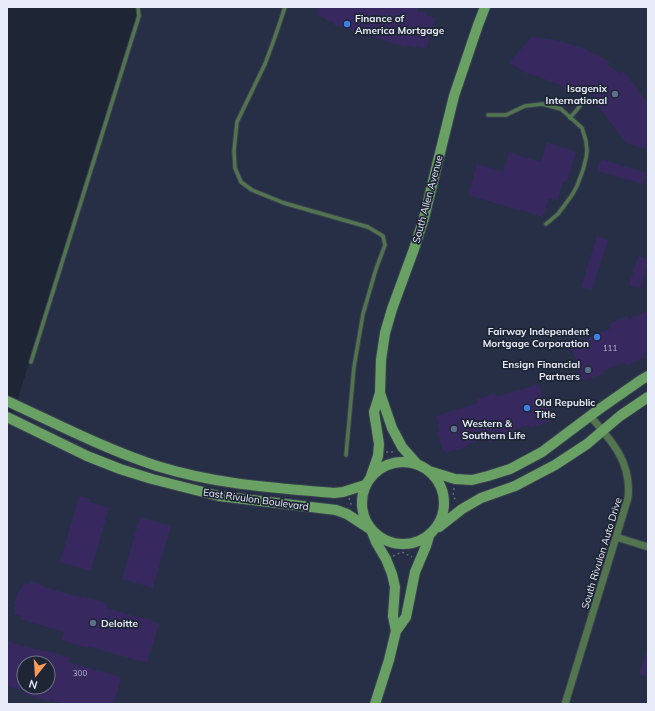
<svg xmlns="http://www.w3.org/2000/svg" width="655" height="711" font-family="Mulish,sans-serif">
<style>
.built{fill:#262f45;fill-rule:evenodd}
.building{fill:#37295f}
.lines{fill:none;stroke-linecap:round;stroke-linejoin:round}
.lane-casing{stroke:#3a4150;stroke-width:5.5}
.street-casing{stroke:#3a4150;stroke-width:9}
.secondary-casing{stroke:#3a4150;stroke-width:12}
.path{stroke:#636978;stroke-width:1.5;stroke-dasharray:2 3;stroke-linecap:butt}
.lane{stroke:#52744f;stroke-width:3.5}
.street{stroke:#52744f;stroke-width:7}
.secondary{stroke:#69a165;stroke-width:10}
.shop-dot{fill:#3f7fe0;stroke:#1e2535;stroke-width:1.5}
.service-dot{fill:#5c6f8a;stroke:#1e2535;stroke-width:1.5}
.labels{text-anchor:middle;stroke-width:3.5;stroke-linejoin:round;paint-order:stroke}
.number-label{font-size:8px;fill:#bbbad1}
.poi-label{font-size:10px;font-weight:bold;fill:#e7ebf7;stroke:#1e2535;text-anchor:start}
.street-label{font-size:10px;fill:#e7ebf7;stroke:#1e2535}
</style>
<rect width="100%" height="100%" fill="#1e2535"/>
<!-- built -->
<path class="built" d="M139 7H644L648 9V704H7V423L10 424ZM24 663H48V687H24Z"/>
<!-- building -->
<path class="building" d="M318 7H414L418 8 417 11 427 13 426 15 436 18 426 49 416 46V47L406 45V47L334 25V22L325 20 326 18 316 15Z
M531 37 550 39 564 42 586 49V50L610 62 607 65 613 68 620 73 624 71 648 104V150L626 143 599 107H596L593 103 595 101 593 96 587 91 577 88 566 92 563 86 546 80 537 75 536 77 526 73 509 63Z
M547 142 576 152 567 182 563 181 557 201 549 198 543 217 468 195 477 164 503 172 509 152 541 162Z
M601 159 647 173 643 184 597 171Z
M597 236 608 240 592 290 581 287Z
M638 256 648 259V264L641 288 629 285Z
M648 311V351L644 353 645 357 626 366 624 362 604 371V373L585 381 584 379 582 380 573 361 576 360 570 346 611 328 609 324 627 316 628 319Z
M539 384 543 399 546 398 552 418 550 419V422L530 428 529 425 508 432 509 436 489 442 487 438 466 445 467 447 446 453 445 451H443L437 432 440 431 436 416 478 403 477 399 495 393 496 397Z
M79 496 90 499V502L109 508 91 571 60 562Z
M140 517 171 526 153 588 122 579Z
M30 581 41 585V586L82 598 83 596 107 604 106 608 141 618V617L151 620V621L159 624 151 651H150L147 663 139 660V661L87 646V648L62 640 64 632 20 619 21 616 14 614 16 610H14L16 604H14L18 592H19L24 583 29 584Z
M7 641 45 652V650L70 658 68 662 103 672 104 671 121 678 114 704H64L50 700V702L24 694 26 687H48V663H24V691L7 686Z
M647 651H648V677L639 674Z"/>
<g class="lines">
<!-- lane casing -->
<g class="lane-casing">
<path id="lane" d="M285 7 275 37 265 64 237 122 234 151 235 168 241 182 252 190 284 203 368 227 383 236 385 245 376 269 363 314 354 367 346 455
M488 115H506L525 106 542 104 561 109 582 128 586 141 587 151 586 158 583 170 577 186 572 195 558 214 546 224
M570 118 580 106
M31 362 139 16 138 7"/>
</g>
<!-- street casing -->
<g class="street-casing">
<path id="street" d="M616 537 648 547
M565 704 628 498C632 463 612 441 590 416"/>
</g>
<!-- secondary casing -->
<g class="secondary-casing">
<path id="secondary" d="M380 393 392 428 402 447 417 464
M7 401C57 424 105 449 157 466 214 484 274 488 334 493L343 492 365 485
M7 417 87 456 120 469 152 479 219 496 336 510 347 514 370 529
M362 503a41 41 0 1 1 82 0a41 41 0 1 1-82 0Z
M429 471 455 479 472 480 488 476 510 469 542 452 598 410 641 380 648 376
M371 476 378 456 379 444 374 412 380 393 381 360 385 333 392 309 414 249 424 218 454 96 478 25 485 7
M439 527 462 509 481 498 515 486 555 465 587 444 620 416 648 397
M372 532 376 542 386 559 392 574 395 587 393 616 396 631
M375 704 389 660 396 631 406 617 415 572 426 546 429 536"/>
</g>
<!-- path -->
<path class="path" d="M386 452H394L396 451
M454 488 453 496 457 502
M349 498 351 504V506
M393 556 402 552 412 557"/>
<!-- lane -->
<use href="#lane" class="lane"/>
<!-- street -->
<use href="#street" class="street"/>
<!-- secondary -->
<use href="#secondary" class="secondary"/>
</g>
<!-- markers -->
<g class="shop-dot">
<circle cx="347" cy="24" r="4"/>
<circle cx="597" cy="337" r="4"/>
<circle cx="527" cy="408" r="4"/>
</g>
<g class="service-dot">
<circle cx="615" cy="94" r="4"/>
<circle cx="588" cy="370" r="4"/>
<circle cx="454" cy="429" r="4"/>
<circle cx="93" cy="623" r="4"/>
</g>
<g class="labels">
<!-- number labels -->
<g class="number-label">
<text x="610" y="351">111</text>
<text x="80" y="676">300</text>
</g>
<!-- poi labels -->
<g class="poi-label">
<text x="355" y="22">Finance of<tspan x="355" dy="12">America Mortgage</tspan></text>
<text x="607" y="92" text-anchor="end">Isagenix<tspan x="607" dy="12">International</tspan></text>
<text x="589" y="335" text-anchor="end">Fairway Independent<tspan x="589" dy="12">Mortgage Corporation</tspan></text>
<text x="580" y="368" text-anchor="end">Ensign Financial<tspan x="580" dy="12">Partners</tspan></text>
<text x="535" y="406">Old Republic<tspan x="535" dy="12">Title</tspan></text>
<text x="462" y="427">Western &amp;<tspan x="462" dy="12">Southern Life</tspan></text>
<text x="101" y="627">Deloitte</text>
</g>
<!-- street labels -->
<g class="street-label">
<text transform="translate(427 199) rotate(-75)" y="4">South Allen Avenue</text>
<text transform="translate(256 499) rotate(8)" y="4">East Rivulon Boulevard</text>
<text transform="translate(601 553) rotate(-73)" y="4">South Rivulon Auto Drive</text>
</g>
</g>
<!-- border -->
<rect width="655" height="711" fill="none" stroke="#e7ebf7" stroke-width="16"/>
<!-- north arrow -->
<g transform="translate(36 675) rotate(197)"><circle r="19" fill="#1e2535" stroke="#6e7483"/>
<path d="M0-3L7 15L0 10L-7 15Z" fill="#ff9b59"/>
<text y="-6" font-size="11" font-weight="bold" text-anchor="middle" fill="#e7ebf7">N</text>
</g>
</svg>
